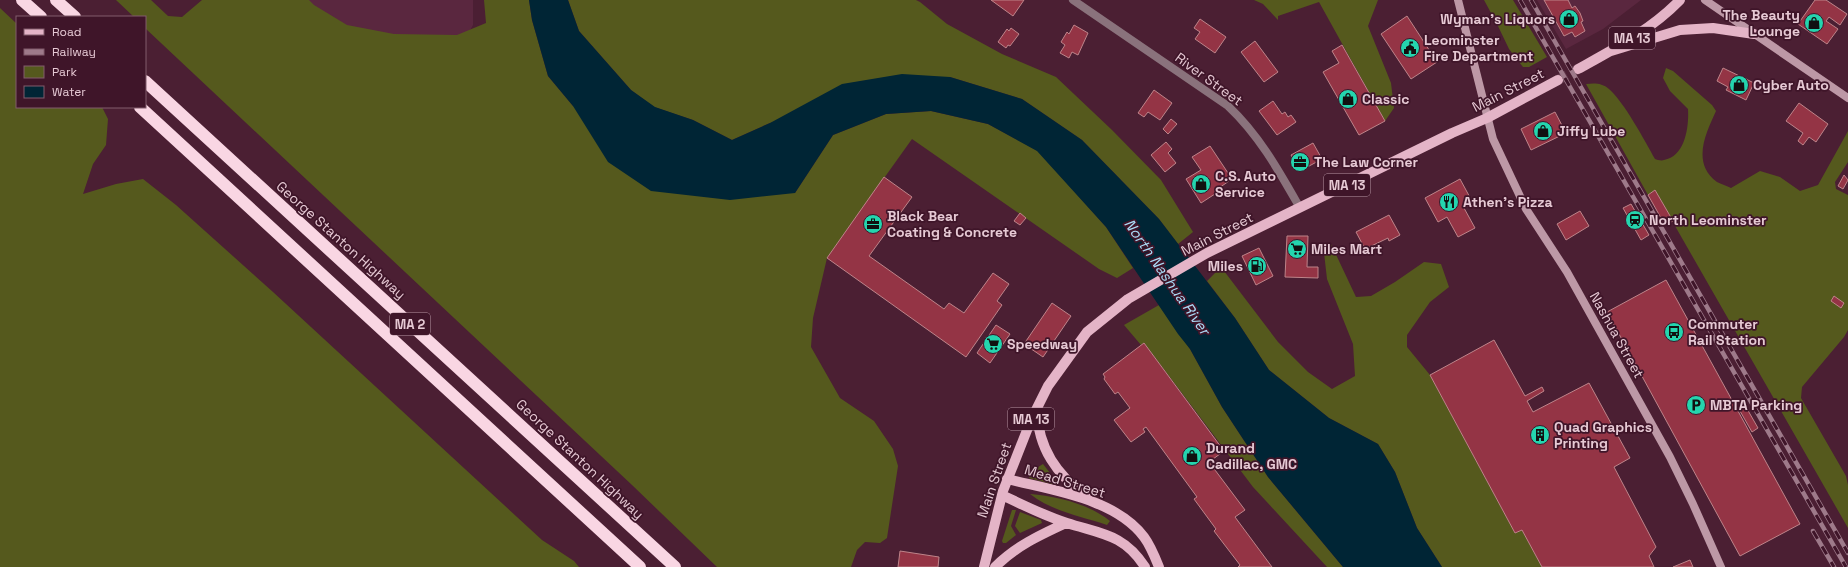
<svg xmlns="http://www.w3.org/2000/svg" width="1848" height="567" font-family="'Space Grotesk',sans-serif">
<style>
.built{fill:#5a273f}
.green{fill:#55591d}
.water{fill:#002535}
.building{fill:#943445;stroke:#be848a}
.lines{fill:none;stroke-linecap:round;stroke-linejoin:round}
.primary-tunnel{stroke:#62384b;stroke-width:10;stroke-dasharray:10 5;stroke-linecap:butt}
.minor{stroke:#8a727c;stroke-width:8}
.secondary{stroke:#bd98a6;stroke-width:8}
.primary{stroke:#e4b4c7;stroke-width:10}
.motorway{stroke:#f9d6e3;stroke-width:12}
.rail-casing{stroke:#9e7a8a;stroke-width:4.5}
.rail{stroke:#3f1529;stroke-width:3;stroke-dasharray:9;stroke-linecap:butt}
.labels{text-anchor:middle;stroke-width:3.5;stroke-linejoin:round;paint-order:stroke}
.shield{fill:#3f1529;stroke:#b493a1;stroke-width:1}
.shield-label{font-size:13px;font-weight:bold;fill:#e6c9d4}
.poi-label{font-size:14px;font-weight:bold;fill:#e6c9d4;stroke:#3f1529;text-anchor:start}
.street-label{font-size:14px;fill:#e6c9d4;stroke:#3f1529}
.water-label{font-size:15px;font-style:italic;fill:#abdcf7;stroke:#3f1529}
</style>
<rect width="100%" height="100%" fill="#4b1f33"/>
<!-- built -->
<path class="built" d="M306 0H473V25L463 44 426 45 323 22Z
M1537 0H1641L1603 29 1566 49Z"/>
<!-- green -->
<path class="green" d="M116 0H151L168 16 182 17 202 0H309L314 5 347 25 394 34 457 35 486 23 484 0H529L532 20 548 76 573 106 795 193 833 135 886 114 931 111 988 124 1038 151 1106 227 1133 268 1117 278 1099 269 912 139 827 258 813 318 811 347 840 398 874 421 893 449 898 466 887 538 880 543 865 542 857 550 851 567H717L632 485 145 28V17H134Z
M568 0H916L920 2 947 24 1002 54 1056 77 1112 130 1161 180 1193 232 1178 244 1159 219 1082 140 1022 99 950 77 770 123 732 140 693 120 654 107 631 90 579 31Z
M1254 0H1378L1368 26 1391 83 1394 108 1385 121 1319 2 1278 16V20L1263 4Z
M1484 0H1513L1547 57 1529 67H1523L1509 49 1497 24Z
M0 8 17 24V107H102L108 119 106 145 93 164 83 194 116 184 143 179 176 205 273 292 542 540 574 561 579 567H0Z
M1666 68 1673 71 1712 105 1716 111C1706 133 1691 163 1717 182 1721 184 1727 186 1731 188L1760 171 1780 177 1800 191 1818 185 1848 131V162L1835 182 1836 189 1848 195V330L1844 337 1802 387 1801 398 1846 476 1848 485V528L1655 191 1648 195 1586 84C1595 83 1602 83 1609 89 1624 102 1645 141 1655 159 1657 160 1662 161 1664 160 1686 156 1689 125 1688 109L1670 91 1663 78Z
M1323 244H1331L1356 297 1371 296 1395 282 1424 262 1441 264 1449 287 1430 302 1407 335V347L1430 375 1515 533 1522 530 1542 567H1442L1417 528 1395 472 1378 444 1329 418 1269 370 1235 318 1207 281 1221 267 1278 342 1308 372 1332 389 1355 376 1353 344 1327 279Z
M1159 305 1190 349 1222 407 1268 477 1343 567H1327L1253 487 1144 343 1141 345 1124 325Z
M1043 464 1057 482 1056 485 1029 478 1030 472Z
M1030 494C1056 496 1089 504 1110 521L1107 525C1081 516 1053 512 1030 494Z
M1012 510H1016L1011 526 1016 535 1006 543H1003L1002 541Z
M1020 512 1041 520 1042 523 1020 533 1015 526Z"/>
<!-- water -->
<path class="water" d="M529 0H568L579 31 631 90 655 107 693 120 732 140 770 123 842 84 902 74 950 77 1022 99 1082 140 1159 219 1235 318 1269 370 1329 418 1378 444 1395 472 1417 528 1442 567H1343L1268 477 1222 407 1190 349 1178 334 1106 227 1037 151 988 124 931 111 886 114 833 135 795 193 730 200 651 191 608 162 573 106 548 76 532 20Z"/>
<!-- building -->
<path class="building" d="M991 0H1024L1013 16Z
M1544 0H1568L1572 8 1575 6 1580 13 1583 21 1581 22 1585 31 1575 37 1572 32 1564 36Z
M1815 0H1826L1847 14 1840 25 1829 17 1826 21 1838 29 1827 44 1798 24Z
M1407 16 1437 62 1411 79 1381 34Z
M1200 19 1226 37 1215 53 1195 39 1200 32 1194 28Z
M1074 25 1088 33 1078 55 1072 52 1069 58 1060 53 1065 45 1061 42 1067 32 1069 34Z
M1011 28 1019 34 1010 46 1008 45 1006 48 998 42 1007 29 1009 31Z
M1255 41 1278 72 1264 82 1241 52Z
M1342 45 1385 121 1359 135 1323 72 1339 63 1332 51Z
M1723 68 1754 83 1746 100 1726 90 1728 87 1717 81Z
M1154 90 1172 103 1160 120 1148 112 1144 117 1138 113Z
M1273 101 1282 114 1285 112 1288 117 1291 115 1296 122 1277 135 1259 111Z
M1799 103 1828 124 1816 142 1809 137 1803 145 1798 141 1803 133 1786 121Z
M1555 112 1566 133 1531 150 1521 129Z
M1171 119 1177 124 1168 134 1163 129Z
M1166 142 1172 149 1168 153 1176 163 1165 172 1151 155Z
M1313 143 1322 159 1300 171 1291 155Z
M1210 146 1232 179 1216 190 1218 192 1201 203 1186 179 1201 170 1192 157Z
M1844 175 1848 180 1843 189 1838 186Z
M884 177 912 197 869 256 944 309 949 303 964 313 993 273 1009 284 997 301 1002 305 966 357 827 258Z
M1460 179 1473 203 1464 208 1475 228 1458 237 1447 217 1438 222 1425 198Z
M1655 190 1673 221 1665 225 1648 195Z
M1631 204 1649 235 1641 240 1623 208Z
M1580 211 1589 226 1566 240 1557 224Z
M1020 213 1026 218 1020 225 1014 221Z
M1389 215 1400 235 1389 241 1388 238 1365 249 1356 232Z
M1287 236H1308L1307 267H1318V278L1285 277Z
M1259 248 1273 276 1256 285 1242 256Z
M1666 280 1800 524 1740 556 1607 312Z
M1834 296 1844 303 1841 308 1831 301Z
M1052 303 1071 316 1043 357 1024 344Z
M996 325 1010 334 990 363 977 353Z
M1494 340 1525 396 1542 387 1544 391 1527 401 1533 412 1589 383 1630 458 1614 467 1656 547 1649 556 1654 567H1542L1522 530 1515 533 1430 375Z
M1144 343 1224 451 1209 462 1245 510 1235 517 1272 567H1238L1240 565 1214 531 1216 529 1194 499 1197 497 1146 427 1143 429 1145 432 1131 442 1114 420 1130 408 1118 392 1115 394 1104 379 1105 377 1103 374Z
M1746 407 1758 428 1752 432 1740 411Z
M900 551 939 557 938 567H898Z
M1690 560 1693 567H1673Z"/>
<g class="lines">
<!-- primary-tunnel -->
<path class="primary-tunnel" d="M1558 80 1578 69"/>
<!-- minor -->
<path class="minor" d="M1073 0 1228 106C1259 135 1279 171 1300 208"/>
<!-- secondary -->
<path class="secondary" d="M1458 0 1493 139 1526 209 1567 272 1670 457 1693 504 1721 567
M1705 0 1848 98"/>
<!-- primary -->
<path class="primary" d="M1611 51 1680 30 1713 28 1754 34
M1578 69C1614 49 1651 30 1680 0
M1037 410C1038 449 1057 474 1086 497
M1007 479C1050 490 1115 498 1144 537 1150 545 1155 557 1159 567
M1002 495C1023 505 1045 516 1067 523 1101 534 1124 534 1145 567
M984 567 1003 491 1031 420 1048 386 1087 332 1128 299 1207 253 1452 133 1487 118 1558 80
M995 567C1016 546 1040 535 1066 523"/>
<!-- motorway -->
<path class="motorway" d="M22 0 41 17
M56 0 75 17
M145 81 675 567
M140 107 640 567"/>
<!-- rail casing -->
<g class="rail-casing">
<path id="rail" d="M1520 0 1846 567
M1531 0 1848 553
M1813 531 1834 567"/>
</g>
<!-- rail -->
<use href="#rail" class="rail"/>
</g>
<!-- icons -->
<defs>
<g id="shop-disc" transform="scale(1)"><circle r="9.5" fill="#24d5ae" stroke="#3f1529"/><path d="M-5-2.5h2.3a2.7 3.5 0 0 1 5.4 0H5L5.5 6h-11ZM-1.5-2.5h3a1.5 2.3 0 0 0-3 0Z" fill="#111"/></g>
<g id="civic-disc" transform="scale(1)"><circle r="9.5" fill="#24d5ae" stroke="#3f1529"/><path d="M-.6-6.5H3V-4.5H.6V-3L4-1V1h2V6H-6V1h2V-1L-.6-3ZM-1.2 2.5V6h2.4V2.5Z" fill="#111"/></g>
<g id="office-disc" transform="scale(1)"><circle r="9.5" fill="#24d5ae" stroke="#3f1529"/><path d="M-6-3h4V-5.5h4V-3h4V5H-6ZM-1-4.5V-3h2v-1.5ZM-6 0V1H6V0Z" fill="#111"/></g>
<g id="restaurant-disc" transform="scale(1)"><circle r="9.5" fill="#24d5ae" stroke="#3f1529"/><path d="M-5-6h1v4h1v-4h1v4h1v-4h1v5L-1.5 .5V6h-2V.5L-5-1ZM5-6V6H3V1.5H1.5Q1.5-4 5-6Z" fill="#111"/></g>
<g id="station-disc" transform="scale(1)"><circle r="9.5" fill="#24d5ae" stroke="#3f1529"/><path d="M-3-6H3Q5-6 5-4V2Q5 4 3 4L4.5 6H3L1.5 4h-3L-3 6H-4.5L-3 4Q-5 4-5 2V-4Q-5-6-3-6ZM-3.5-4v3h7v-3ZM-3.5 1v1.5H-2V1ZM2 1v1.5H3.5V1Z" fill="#111"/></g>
<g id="supermarket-disc" transform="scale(1)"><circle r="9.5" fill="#24d5ae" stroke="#3f1529"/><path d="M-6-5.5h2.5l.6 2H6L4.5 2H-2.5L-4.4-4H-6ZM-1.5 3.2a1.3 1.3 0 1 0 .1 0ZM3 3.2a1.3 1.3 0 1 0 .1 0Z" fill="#111"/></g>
<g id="fuel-disc" transform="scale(1)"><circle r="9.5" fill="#24d5ae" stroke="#3f1529"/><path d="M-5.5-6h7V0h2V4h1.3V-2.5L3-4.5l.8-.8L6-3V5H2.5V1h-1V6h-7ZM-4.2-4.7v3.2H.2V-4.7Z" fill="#111"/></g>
<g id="bus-disc" transform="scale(1)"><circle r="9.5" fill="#24d5ae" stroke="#3f1529"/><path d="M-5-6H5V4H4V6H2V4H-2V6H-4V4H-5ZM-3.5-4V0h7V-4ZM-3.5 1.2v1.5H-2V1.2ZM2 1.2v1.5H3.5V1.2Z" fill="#111"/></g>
<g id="parking-disc" transform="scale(1)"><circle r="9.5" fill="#24d5ae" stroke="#3f1529"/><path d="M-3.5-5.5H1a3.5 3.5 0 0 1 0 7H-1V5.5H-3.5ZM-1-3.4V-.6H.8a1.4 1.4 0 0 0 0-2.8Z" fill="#111"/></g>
<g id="building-disc" transform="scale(1)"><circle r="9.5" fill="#24d5ae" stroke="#3f1529"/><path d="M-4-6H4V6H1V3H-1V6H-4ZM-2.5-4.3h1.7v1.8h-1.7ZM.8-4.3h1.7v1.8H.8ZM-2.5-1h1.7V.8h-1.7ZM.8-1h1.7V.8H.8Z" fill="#111"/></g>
</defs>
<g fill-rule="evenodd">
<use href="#shop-disc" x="1569" y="19"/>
<use href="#shop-disc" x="1814" y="23"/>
<use href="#civic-disc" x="1410" y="48"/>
<use href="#shop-disc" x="1739" y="85"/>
<use href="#shop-disc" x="1348" y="99"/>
<use href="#shop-disc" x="1543" y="131"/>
<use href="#office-disc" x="1300" y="162"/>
<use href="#shop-disc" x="1201" y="184"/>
<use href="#restaurant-disc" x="1449" y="202"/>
<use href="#station-disc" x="1635" y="220"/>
<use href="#office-disc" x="873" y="224"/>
<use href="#supermarket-disc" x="1297" y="249"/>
<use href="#fuel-disc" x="1257" y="266"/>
<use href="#bus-disc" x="1674" y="332"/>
<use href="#supermarket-disc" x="993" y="344"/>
<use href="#parking-disc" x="1696" y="405"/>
<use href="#building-disc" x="1540" y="435"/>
<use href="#shop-disc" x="1192" y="456"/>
</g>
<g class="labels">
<!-- shield labels -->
<g class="shield">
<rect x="1609" y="27" width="46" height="22" rx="3"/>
<rect x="1324" y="174" width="46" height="22" rx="3"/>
<rect x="390" y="313" width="40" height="22" rx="3"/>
<rect x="1008" y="408" width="46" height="22" rx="3"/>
</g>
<g class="shield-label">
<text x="1632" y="43">MA 13</text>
<text x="1347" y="190">MA 13</text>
<text x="410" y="329">MA 2</text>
<text x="1031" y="424">MA 13</text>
</g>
<!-- poi labels -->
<g class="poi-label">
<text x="1800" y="20" text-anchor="end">The Beauty<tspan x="1800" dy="16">Lounge</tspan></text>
<text x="1555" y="24" text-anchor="end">Wyman's Liquors</text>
<text x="1424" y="45">Leominster<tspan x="1424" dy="16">Fire Department</tspan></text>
<text x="1753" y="90">Cyber Auto</text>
<text x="1362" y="104">Classic</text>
<text x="1557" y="136">Jiffy Lube</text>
<text x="1314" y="167">The Law Corner</text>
<text x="1215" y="181">C.S. Auto<tspan x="1215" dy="16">Service</tspan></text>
<text x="1463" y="207">Athen's Pizza</text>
<text x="887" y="221">Black Bear<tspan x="887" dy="16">Coating &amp; Concrete</tspan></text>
<text x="1649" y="225">North Leominster</text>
<text x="1311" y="254">Miles Mart</text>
<text x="1243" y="271" text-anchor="end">Miles</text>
<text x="1688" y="329">Commuter<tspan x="1688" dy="16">Rail Station</tspan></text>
<text x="1007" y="349">Speedway</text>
<text x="1710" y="410">MBTA Parking</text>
<text x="1554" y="432">Quad Graphics<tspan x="1554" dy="16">Printing</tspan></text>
<text x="1206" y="453">Durand<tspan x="1206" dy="16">Cadillac, GMC</tspan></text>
</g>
<!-- street labels -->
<g class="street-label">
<text transform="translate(1209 79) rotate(36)" y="5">River Street</text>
<text transform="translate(1508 90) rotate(-27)" y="5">Main Street</text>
<text transform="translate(1217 234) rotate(-27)" y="5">Main Street</text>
<text transform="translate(341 240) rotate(42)" y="5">George Stanton Highway</text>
<text transform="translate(1617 335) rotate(61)" y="5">Nashua Street</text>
<text transform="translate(580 459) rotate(43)" y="5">George Stanton Highway</text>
<text transform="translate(994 480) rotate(-71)" y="5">Main Street</text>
<text transform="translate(1065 481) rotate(17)" y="5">Mead Street</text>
</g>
<!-- water labels -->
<g class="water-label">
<text transform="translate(1167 277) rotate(55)" y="5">North Nashua River</text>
</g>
</g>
<!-- legend -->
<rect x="16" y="16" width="130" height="92" fill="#3f1529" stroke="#825d6d"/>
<rect x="24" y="29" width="20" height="6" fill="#e4b4c7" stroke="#825d6d"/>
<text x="52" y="36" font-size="12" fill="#e6c9d4">Road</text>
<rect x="24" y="49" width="20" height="6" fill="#9e7a8a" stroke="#825d6d"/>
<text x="52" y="56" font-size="12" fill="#e6c9d4">Railway</text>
<rect x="24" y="66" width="20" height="12" fill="#55591d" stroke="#825d6d"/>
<text x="52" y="76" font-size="12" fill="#e6c9d4">Park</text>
<rect x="24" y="86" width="20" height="12" fill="#002535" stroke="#825d6d"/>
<text x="52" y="96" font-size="12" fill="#e6c9d4">Water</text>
</svg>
